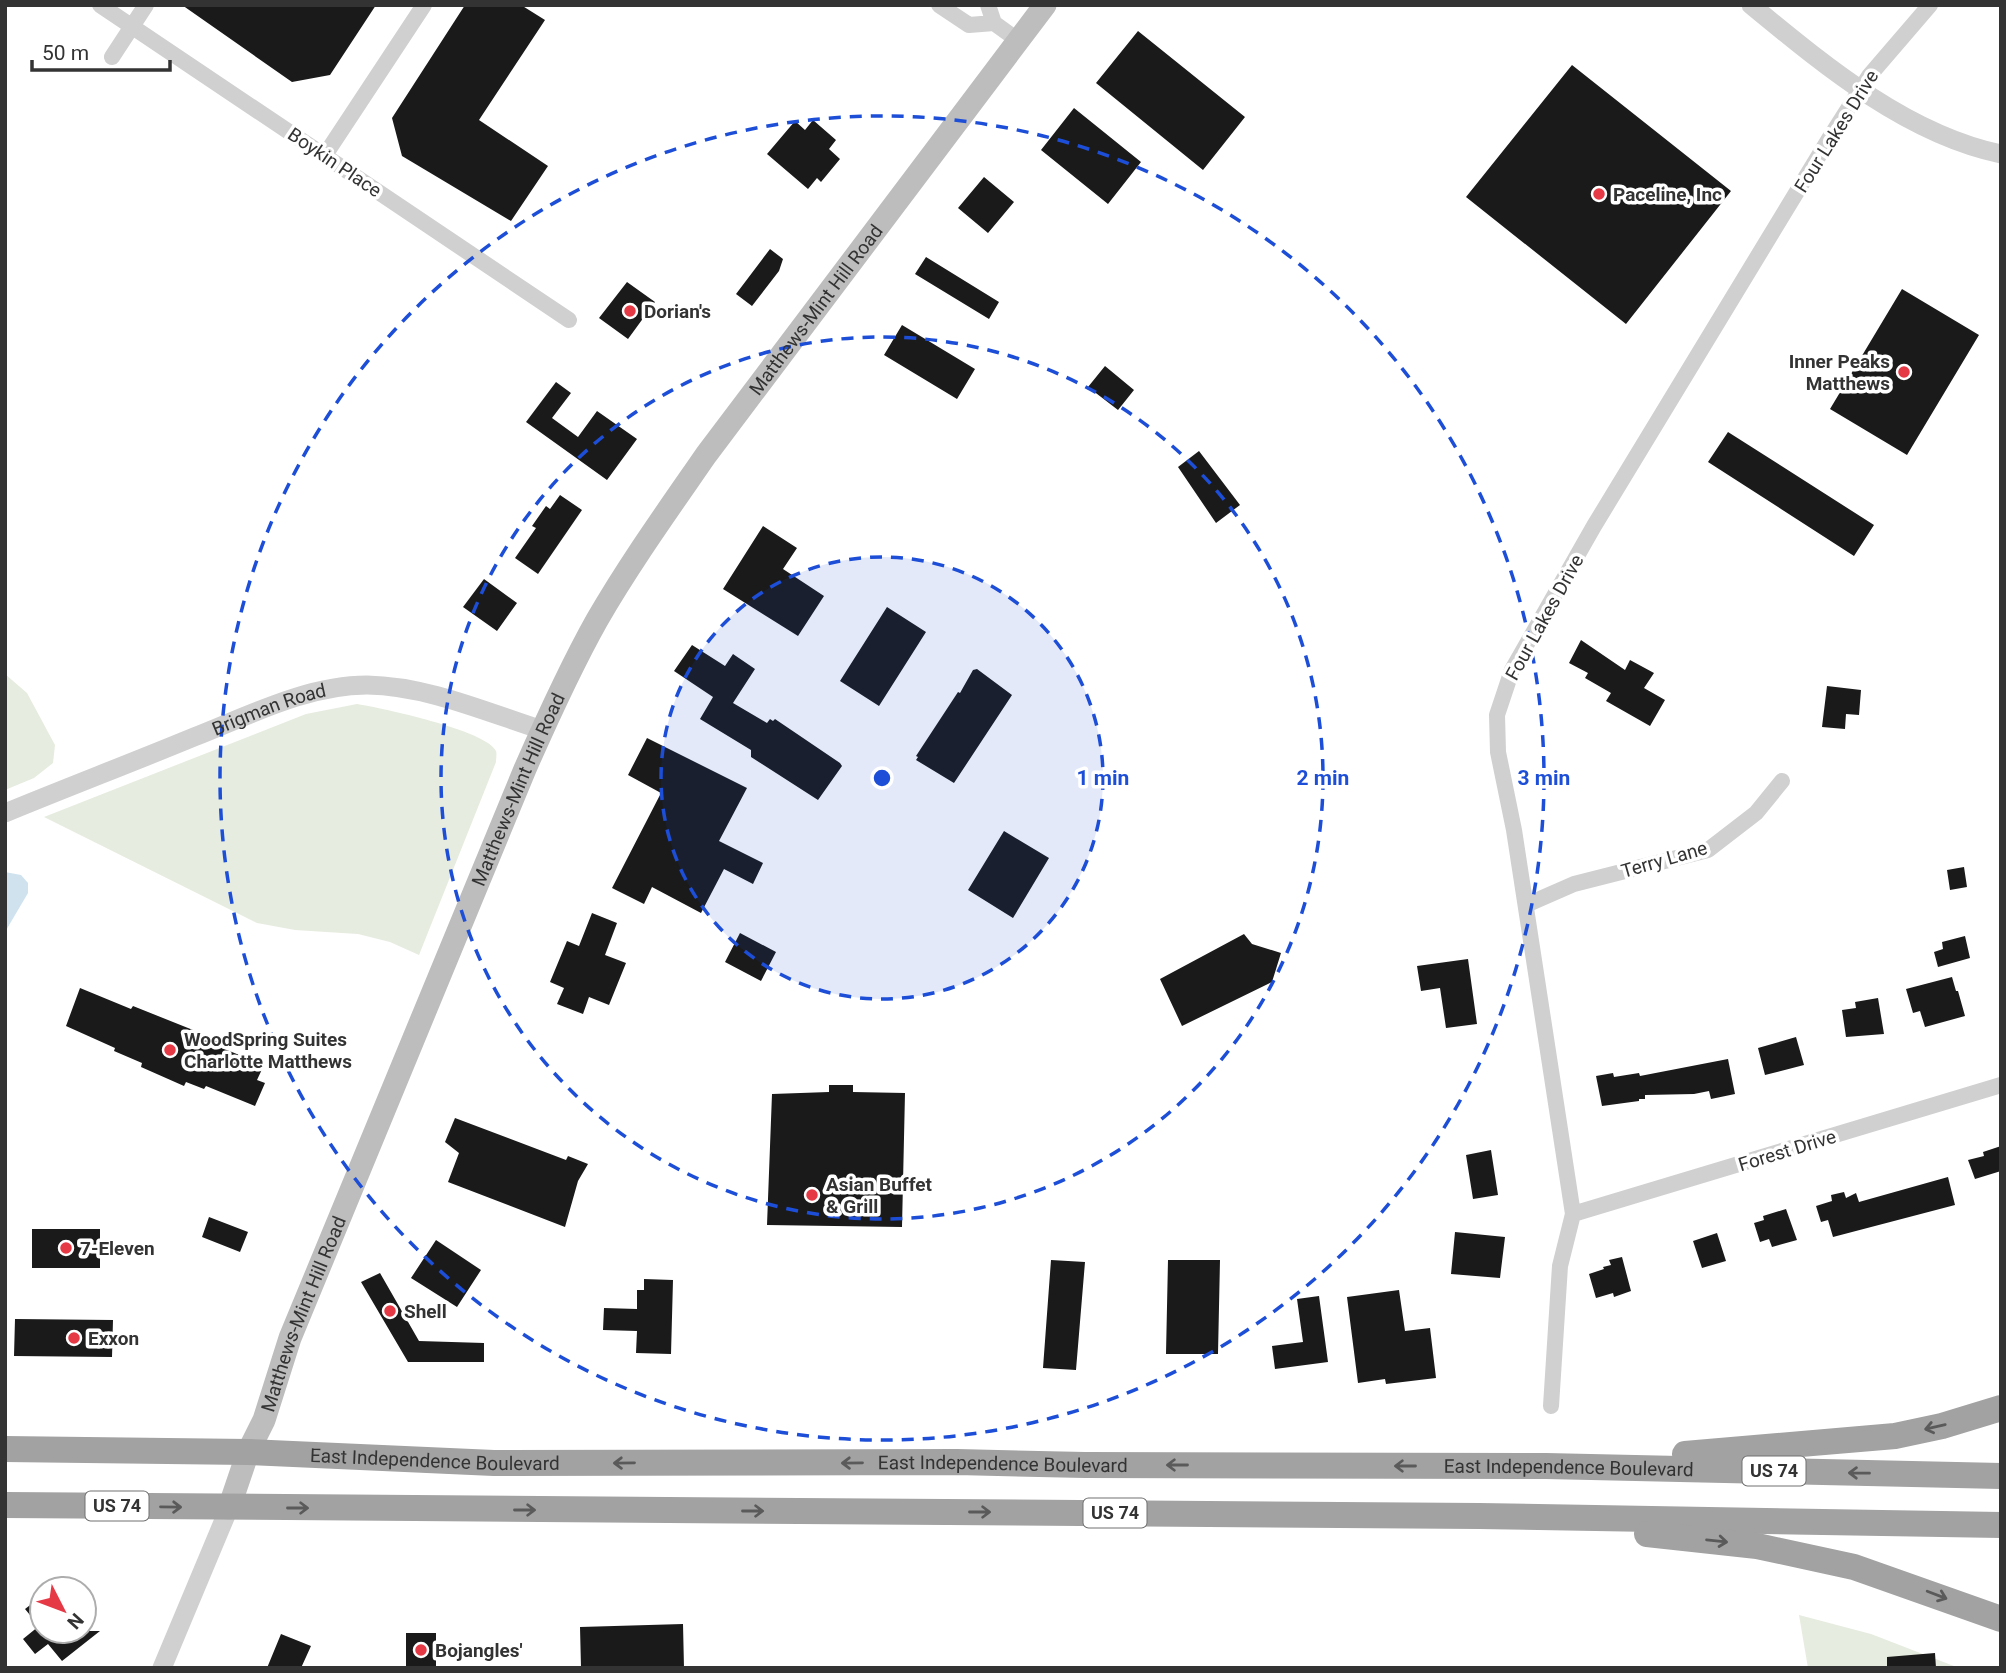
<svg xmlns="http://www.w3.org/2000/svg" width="2006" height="1673" font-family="Roboto,sans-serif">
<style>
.green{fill:#e6ecdf}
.water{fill:#cfe2ee}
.building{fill:#1a1a1a}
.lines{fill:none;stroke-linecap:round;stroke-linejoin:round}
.minor{stroke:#d0d0d0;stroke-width:16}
.tertiary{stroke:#d0d0d0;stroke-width:19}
.secondary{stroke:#bdbdbd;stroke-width:23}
.trunk{stroke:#a2a2a2;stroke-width:26}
.oneway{stroke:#5a5a5a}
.ring{fill:none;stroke:#1d4ed8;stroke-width:3.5;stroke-dasharray:12 9}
.poi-dot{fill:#e63946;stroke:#fff;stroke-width:2.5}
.labels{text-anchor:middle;stroke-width:7;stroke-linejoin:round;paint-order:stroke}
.shield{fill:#fff;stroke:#707070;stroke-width:2}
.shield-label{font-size:18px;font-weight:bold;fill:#333}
.street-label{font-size:19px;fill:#333;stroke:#fff}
.poi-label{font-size:19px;font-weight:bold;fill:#333;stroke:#fff;text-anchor:start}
.centre{fill:#1d4ed8;stroke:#fff;stroke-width:3.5}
.ring-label{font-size:21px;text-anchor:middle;font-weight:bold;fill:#1d4ed8;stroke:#fff;stroke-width:7;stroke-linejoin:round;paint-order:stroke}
</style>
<rect width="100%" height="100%" fill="#fff"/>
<!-- green -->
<path class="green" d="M5 674 27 693 55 745 53 763 34 778 5 790Z
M357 704C381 708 486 730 496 751 497 753 496 759 496 762L419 955 390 942 358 934 295 930 257 923 44 817 306 714Z
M1799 1615 1871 1634 1959 1668H1808Z"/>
<!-- water -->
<path class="water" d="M5 872 21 875 28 883V893L5 932Z"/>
<!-- building -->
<path class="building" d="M182 5H376L330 75 292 82Z
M465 5H521L545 20 479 120 548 166 511 221 402 156 392 118Z
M1138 31 1245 117 1203 170 1096 83Z
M1572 65 1731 191 1626 324 1466 197Z
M1074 108 1141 162 1108 204 1041 150Z
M813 120 836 140 829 149 840 159 821 182 817 178 808 189 767 154 795 121 805 130Z
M984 177 1014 202 988 233 958 208Z
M770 249 783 259 779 271 752 306 736 294Z
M926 257 999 302 989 319 915 274Z
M627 282 655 302 628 339 599 318Z
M1902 289 1979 335 1907 455 1830 409Z
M902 325 975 369 957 399 884 355Z
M1105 366 1134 390 1118 410 1088 387Z
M556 382 571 393 552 418 578 437 597 411 637 439 607 480 526 422Z
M1728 432 1874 525 1854 556 1708 462Z
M1199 451 1240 505 1216 523 1178 467Z
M560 495 582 510 538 574 515 558 536 528 532 526 546 506 550 509Z
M763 526 797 548 783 569 824 596 798 636 723 589Z
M484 579 517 603 497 631 463 607Z
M887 607 926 632 879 706 840 681Z
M1581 640 1625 670 1630 660 1654 673 1644 688 1665 700 1650 726 1606 701 1611 693 1585 678 1588 673 1569 663Z
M692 645 725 666 733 654 755 669 733 703 767 723 770 719 773 721 775 719 840 763 842 766 818 800 751 757V750L700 719 713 697 674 671Z
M977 669 1012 695 954 783 916 760 918 757 916 756 958 692 960 693 973 670Z
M1827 686 1861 690 1859 715 1846 714 1845 729 1822 727Z
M647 738 747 788 719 841 763 863 753 884 724 869 701 913 652 887 644 904 612 888 661 793 628 775Z
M1004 831 1049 858 1013 918 968 890Z
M1964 867 1967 887 1950 890 1947 870Z
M592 913 617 923 605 955 626 963 609 1005 589 997 583 1014 557 1004 564 988 550 982 567 941 579 946Z
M740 933 776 952 761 981 725 962Z
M1244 934 1252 944 1281 953 1272 982 1182 1026 1160 979Z
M1965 936 1970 958 1938 967 1934 952 1943 949 1942 942Z
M1468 959 1477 1024 1446 1028 1440 988 1421 991 1417 966Z
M1952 977 1956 991H1958L1965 1016 1925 1027 1920 1011 1913 1013 1906 989Z
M80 988 131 1009 133 1006 203 1034 202 1036 223 1044 222 1048 264 1065 257 1080 265 1083 255 1106 206 1086 204 1089 186 1082 184 1086 141 1067 142 1063 114 1051 115 1048 66 1026Z
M1878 998 1884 1034 1846 1037 1842 1010 1856 1008 1855 1002Z
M1796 1037 1804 1065 1765 1075 1758 1048Z
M1728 1059 1735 1094 1711 1099 1709 1091 1694 1094 1645 1095V1099H1639V1101L1602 1106 1596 1076 1613 1073 1614 1077 1639 1073 1640 1076Z
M829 1085H853V1092L905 1093 902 1227 767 1225 772 1094 829 1092Z
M455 1118 566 1160 568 1156 588 1164 578 1181 565 1227 448 1182 459 1153 445 1142Z
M2001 1146V1171L1975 1179 1968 1160 1984 1156 1983 1152Z
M1491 1150 1498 1195 1473 1199 1466 1155Z
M1948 1177 1955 1205 1833 1237 1828 1220 1821 1222 1816 1206 1832 1201 1831 1195 1844 1192 1846 1198 1856 1193 1859 1202Z
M1786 1209 1797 1240 1772 1247 1769 1239 1760 1242 1754 1223 1764 1220 1763 1216Z
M209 1217 248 1232 240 1252 202 1237Z
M32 1229H100V1268H32Z
M1455 1232 1505 1237 1500 1278 1451 1274Z
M1717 1233 1726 1261 1702 1268 1693 1241Z
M436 1240 481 1270 457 1307 411 1278Z
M1622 1257 1631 1291 1614 1297 1613 1293 1596 1298 1589 1274 1604 1269 1603 1267 1611 1265 1609 1260Z
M1051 1260 1085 1262 1076 1370 1043 1368Z
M1168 1260H1220L1218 1354H1166Z
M380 1273 419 1341 484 1343V1362H408L361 1282Z
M644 1279 673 1280 671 1354 636 1353 637 1331 603 1330 604 1308 637 1309V1290H644Z
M1399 1290 1405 1331 1430 1328 1436 1378 1386 1384 1385 1379 1358 1383 1347 1297Z
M1319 1296 1328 1362 1275 1369 1272 1346 1303 1342 1297 1299Z
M15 1319 113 1320 112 1357 14 1356Z
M42 1596V1631H100L62 1661 48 1644 35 1654 23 1639 39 1626 25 1609Z
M683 1624 684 1668H581L580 1627Z
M406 1633H436V1668H406Z
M281 1634 311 1646 301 1668H267Z
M1935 1653 1936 1668H1887V1657Z"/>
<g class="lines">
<!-- minor -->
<path class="minor" d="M100 5 569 320
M939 5 969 25 994 23
M988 5 994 23 1019 41
M112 57 146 5
M325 155 424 5
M1526 905 1574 884 1708 850 1756 813 1782 781
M1573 1214 2001 1085
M1551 1406 1560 1266 1573 1214 1514 830 1498 752 1497 715 1512 670 1594 526 1832 134 1869 76 1930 5"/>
<!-- tertiary -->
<g class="tertiary">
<path d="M1751 5C1824 65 1906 134 2001 154"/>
<path id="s1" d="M5 813C68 787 131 763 194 737 248 716 307 685 367 685 427 686 486 712 542 730"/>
<path d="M162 1668 229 1508"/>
</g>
<!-- secondary -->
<path class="secondary" id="s2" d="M229 1508 248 1452 264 1420 290 1338 525 769C547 719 570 668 597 620 630 563 668 510 706 455L1045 5"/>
<!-- trunk -->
<g class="trunk">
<path id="s3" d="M5 1449 248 1452 494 1463 957 1462 1085 1465 1546 1466 2001 1476"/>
<path d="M1685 1454 1895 1436 1942 1426 2001 1408"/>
<path d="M5 1505 1479 1516 2001 1525"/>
<path d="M1647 1534 1757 1546 1854 1567 2001 1619"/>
</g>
</g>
<!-- one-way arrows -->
<defs><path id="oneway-shaft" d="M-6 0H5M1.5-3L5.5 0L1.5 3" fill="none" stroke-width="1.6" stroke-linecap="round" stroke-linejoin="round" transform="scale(1.75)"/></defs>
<g class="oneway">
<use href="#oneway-shaft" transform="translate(1935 1427) rotate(167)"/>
<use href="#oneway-shaft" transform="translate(624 1463) rotate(179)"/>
<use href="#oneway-shaft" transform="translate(852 1463) rotate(179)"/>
<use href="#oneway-shaft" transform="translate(1177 1465) rotate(-180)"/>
<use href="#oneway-shaft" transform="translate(1405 1466) rotate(-180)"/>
<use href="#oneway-shaft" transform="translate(1859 1473) rotate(-179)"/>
<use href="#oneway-shaft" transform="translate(171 1507) rotate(1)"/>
<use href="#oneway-shaft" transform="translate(298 1508)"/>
<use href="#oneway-shaft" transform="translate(525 1510)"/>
<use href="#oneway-shaft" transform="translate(753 1511)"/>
<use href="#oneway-shaft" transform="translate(980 1512)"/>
<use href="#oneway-shaft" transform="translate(1717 1541) rotate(6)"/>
<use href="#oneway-shaft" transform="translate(1937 1595) rotate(21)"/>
</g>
<!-- distance rings -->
<circle cx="882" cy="778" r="221" fill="#1d4ed8" fill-opacity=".12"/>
<g class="ring">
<circle cx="882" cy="778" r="221"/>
<circle cx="882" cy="778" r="441"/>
<circle cx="882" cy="778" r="662"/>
</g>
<!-- markers -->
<g class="poi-dot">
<circle cx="1599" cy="194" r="7"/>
<circle cx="630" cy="311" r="7"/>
<circle cx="1904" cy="372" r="7"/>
<circle cx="170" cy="1050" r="7"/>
<circle cx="812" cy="1195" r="7"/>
<circle cx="66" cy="1248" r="7"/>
<circle cx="390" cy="1311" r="7"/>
<circle cx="74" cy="1338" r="7"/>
<circle cx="421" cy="1650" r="7"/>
</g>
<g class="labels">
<!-- shield labels -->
<g class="shield">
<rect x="1742.5" y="1456.5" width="63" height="29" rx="5"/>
<rect x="85.5" y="1491.5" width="63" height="29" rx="5"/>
<rect x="1083.5" y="1498.5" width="63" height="29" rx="5"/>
</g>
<g class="shield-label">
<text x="1774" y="1477">US 74</text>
<text x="117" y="1512">US 74</text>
<text x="1115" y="1519">US 74</text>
</g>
<!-- street labels -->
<g class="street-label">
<text transform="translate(1836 131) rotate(-58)" y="7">Four Lakes Drive</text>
<text transform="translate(335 162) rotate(34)" y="7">Boykin Place</text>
<text dy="7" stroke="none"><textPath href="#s2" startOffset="1342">Matthews-Mint Hill Road</textPath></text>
<text transform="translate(1544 617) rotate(-61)" y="7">Four Lakes Drive</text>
<text dy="7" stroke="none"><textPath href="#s1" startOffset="284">Brigman Road</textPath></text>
<text dy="7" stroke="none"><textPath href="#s2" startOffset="775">Matthews-Mint Hill Road</textPath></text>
<text transform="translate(1664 859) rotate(-16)" y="7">Terry Lane</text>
<text transform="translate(1787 1150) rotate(-17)" y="7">Forest Drive</text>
<text dy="7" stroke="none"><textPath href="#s2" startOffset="208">Matthews-Mint Hill Road</textPath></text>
<text dy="7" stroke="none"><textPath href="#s3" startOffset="430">East Independence Boulevard</textPath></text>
<text dy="7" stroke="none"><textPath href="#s3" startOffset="998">East Independence Boulevard</textPath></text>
<text dy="7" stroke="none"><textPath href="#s3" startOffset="1564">East Independence Boulevard</textPath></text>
</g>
<!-- poi labels -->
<g class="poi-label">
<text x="1613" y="201">Paceline, Inc</text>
<text x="644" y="318">Dorian's</text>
<text x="1890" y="368" text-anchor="end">Inner Peaks<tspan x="1890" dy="22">Matthews</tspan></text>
<text x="184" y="1046">WoodSpring Suites<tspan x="184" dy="22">Charlotte Matthews</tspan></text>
<text x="826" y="1191">Asian Buffet<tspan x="826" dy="22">&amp; Grill</tspan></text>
<text x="80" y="1255">7-Eleven</text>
<text x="404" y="1318">Shell</text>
<text x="88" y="1345">Exxon</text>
<text x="435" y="1657">Bojangles'</text>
</g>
</g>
<circle cx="882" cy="778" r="10" class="centre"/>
<g class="ring-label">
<text x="1103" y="785">1 min</text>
<text x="1323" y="785">2 min</text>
<text x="1544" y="785">3 min</text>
</g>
<!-- border -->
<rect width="2006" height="1673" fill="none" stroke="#333333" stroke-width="14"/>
<!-- north arrow -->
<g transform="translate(63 1610) rotate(132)"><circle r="33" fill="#ffffff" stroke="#adadad" stroke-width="2"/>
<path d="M0-5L12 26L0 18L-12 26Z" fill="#e63946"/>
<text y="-10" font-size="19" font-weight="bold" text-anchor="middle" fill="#333333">N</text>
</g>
<!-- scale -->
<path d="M32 60v10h138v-10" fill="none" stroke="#333333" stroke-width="3.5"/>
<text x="42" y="60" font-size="21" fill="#333333" stroke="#ffffff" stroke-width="5" paint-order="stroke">50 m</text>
</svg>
